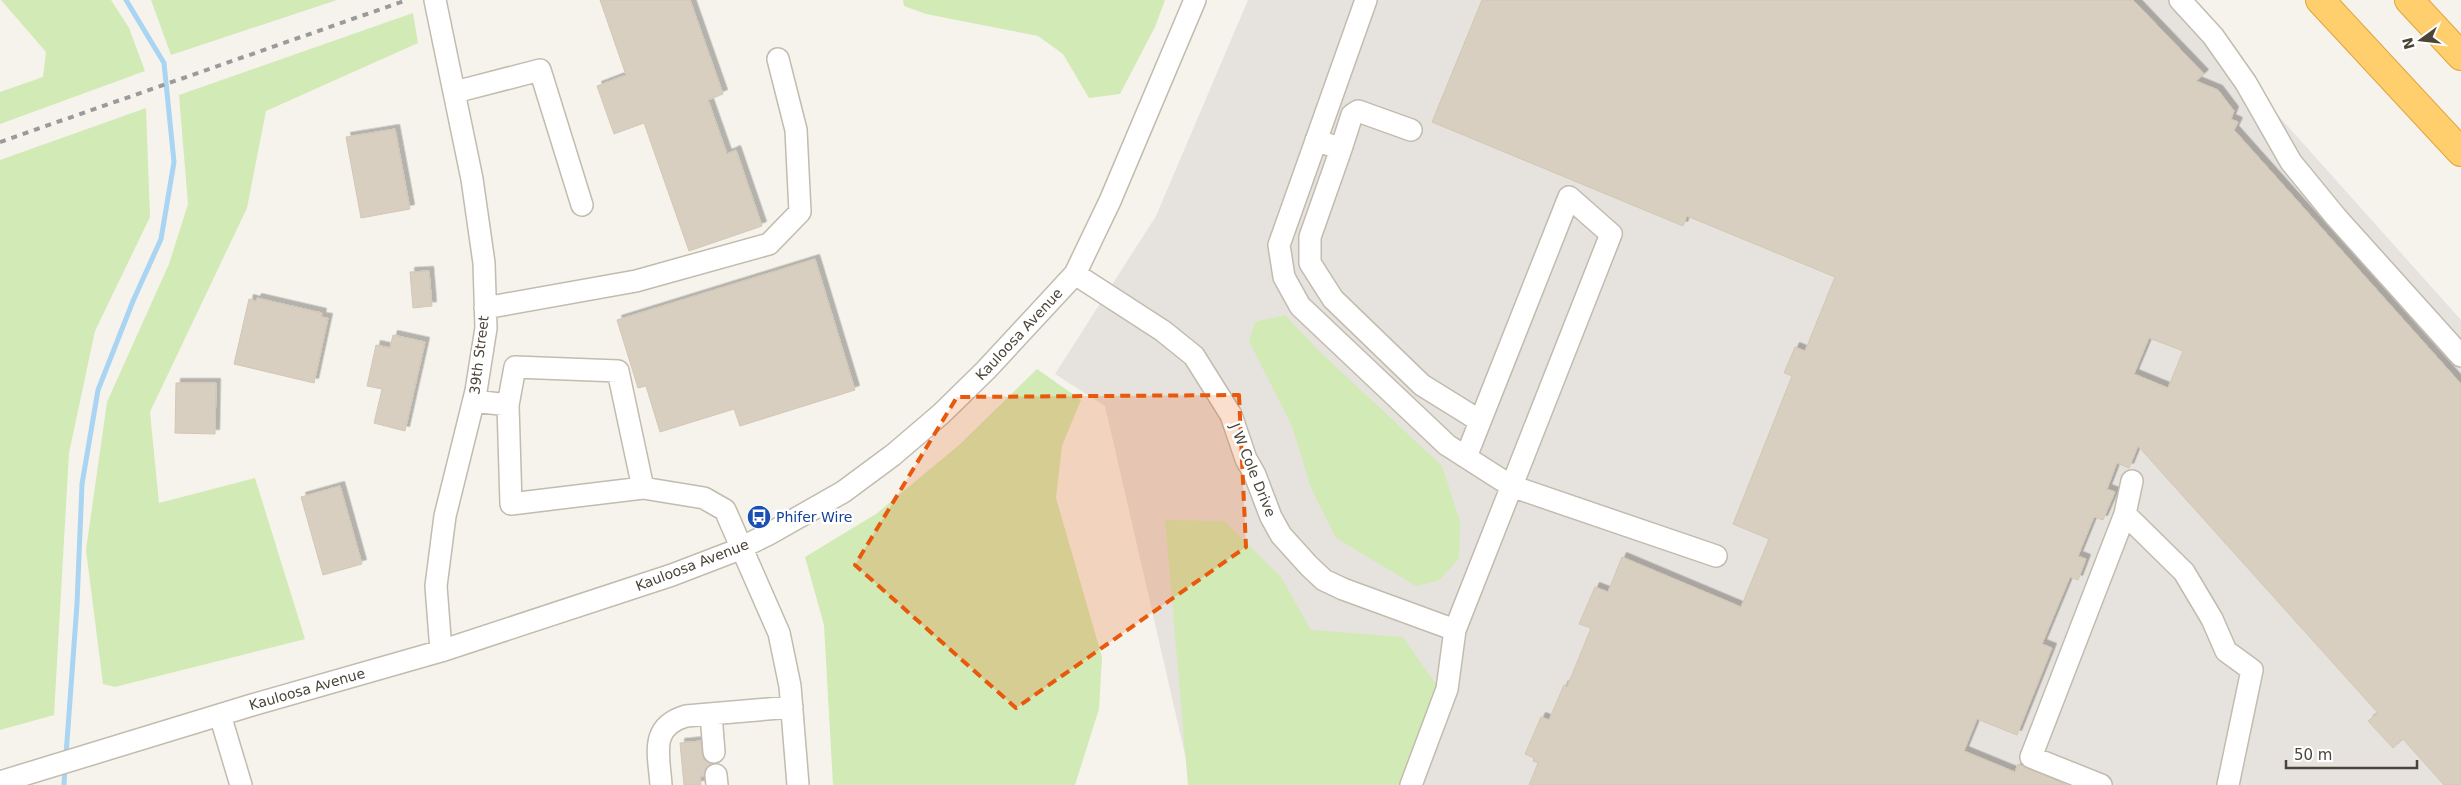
<svg xmlns="http://www.w3.org/2000/svg" width="2461" height="785" font-family="'DejaVu Sans',sans-serif">
<style>
.industrial{fill:#e6e2dd}
.green{fill:#d2eab5}
.lines{fill:none;stroke-linecap:round;stroke-linejoin:round}
.stream{stroke:#a9d4f2;stroke-width:5}
.building{fill:#d8cfc1;stroke:#d3c7b4;fill-rule:evenodd;filter:url(#shadow)}
.minor-casing{stroke:#c2bbae;stroke-width:24}
.highway-casing{stroke:#e0a43c;stroke-width:30}
.minor{stroke:#fff;stroke-width:21}
.highway{stroke:#ffcf6e;stroke-width:28}
.rail{stroke:#9a9a9a;stroke-width:4;stroke-dasharray:6 6;stroke-linecap:butt}
.marked{fill:#e8590c;fill-opacity:0.2;stroke:#e8590c;stroke-width:4;stroke-dasharray:10 6;stroke-linejoin:round}
.labels{text-anchor:middle;stroke-width:5;stroke-linejoin:round;paint-order:stroke}
.street-label{font-size:14px;fill:#4b4439;stroke:#fff}
.transit-label{font-size:14px;fill:#164399;stroke:#fff;text-anchor:start}
</style>
<defs>
<filter id="shadow"><feDropShadow dx="4.5" dy="-4.5" stdDeviation="0" flood-color="#0004"/></filter>
</defs>
<rect width="100%" height="100%" fill="#f6f3ec"/>
<!-- industrial -->
<path class="industrial" d="M1248 0H2175L2461 320V785H1192L1105 406 1055 374 1156 216Z"/>
<!-- green -->
<path class="green" d="M1 0H111L129 28 145 71 0 124V92L43 77 46 52Z
M151 0H337L171 55Z
M903 0H1165L1155 27 1120 94 1089 98 1063 54 1038 36 926 14 904 6Z
M413 13 418 43 266 111 247 208 150 412 159 503 255 478 305 639 115 687 103 684 86 550 107 402 169 264 188 204 179 95Z
M146 108 150 217 95 331 69 453 54 715 0 730V160Z
M1285 315 1319 351 1442 466 1460 521 1459 558 1440 580 1416 586 1336 538 1311 488 1292 426 1249 341 1255 322Z
M1037 369 1081 400 1062 446 1056 498 1102 657 1099 709 1075 785H833L824 625 805 557 876 514 959 445Z
M1165 520 1224 521 1281 577 1311 630 1403 637 1437 686 1399 785H1188Z"/>
<g class="lines">
<!-- stream -->
<path class="stream" d="M66 755 77 604 82 484 98 390 133 301 161 239 174 162 164 63 126 0
M64 785 65 766"/>
</g>
<!-- building -->
<path class="building" d="M600 0H690L723 94 708 100 727 154 736 150 762 226 689 251 644 123 614 134 597 86 626 75Z
M1482 0H2133L2204 74 2196 81 2218 90 2234 111 2231 119 2238 122 2234 130 2461 384V785H2444L2403 739 2393 748 2368 721 2378 713 2138 446 2129 468 2117 463 2107 489 2115 492 2103 520 2094 517 2078 556 2086 559 2078 580 2070 577 2042 644 2052 648 2017 735 1977 719 1964 751 2015 772 2018 764 2067 785H1529L1538 763 1533 761 1534 758 1525 754 1541 717 1549 720 1564 685 1567 687 1591 628 1579 624 1595 587 1608 592 1622 557 1741 607 1769 539 1733 524 1792 376 1784 373 1795 347 1805 351 1835 277 1687 216 1683 226 1432 122ZM2149 338 2183 351 2168 388 2134 374Z
M395 129 410 209 361 218 346 137Z
M815 259 855 390 740 426 734 409 660 432 646 386 638 388 617 320Z
M429 271 432 306 413 308 410 272Z
M257 298 322 313 321 317 328 318 314 383 234 364 249 299 256 301Z
M393 335 425 342 405 431 374 423 382 389 367 386 376 345 390 348Z
M176 383H216L215 434 175 433Z
M340 486 362 564 323 575 301 497Z
M701 741 703 759 711 764 705 769 704 776 700 777 701 785H684L680 743Z"/>
<g class="lines">
<!-- minor casing -->
<g class="minor-casing">
<path id="minor" d="M435 0 472 179 484 263 486 328 476 391 445 516 436 586 441 651
M1366 0 1279 245 1284 277 1300 306 1447 445 1511 486 1716 556
M2180 0 2213 36 2246 83 2291 162 2336 217 2461 356
M455 92 540 70 582 205
M1316 140 1341 149 1310 237V263L1333 299 1422 385 1480 421
M1341 149 1352 115 1358 111 1411 130
M1075 274 1163 331 1194 356 1231 415 1246 459 1255 475 1271 517 1281 535 1309 566 1324 580 1343 589 1455 630
M485 308 636 281 769 244 800 212 796 130 778 59
M474 401 508 405 511 504 643 488 704 498 725 510 779 633 790 686 798 785
M508 405 515 367 618 371 643 488
M2132 481 2125 514 2184 572 2212 619 2226 651 2252 670 2228 785
M711 714 714 752
M220 715 241 785
M716 775 717 785
M0 782 252 705 441 651 672 575 732 552 767 535 843 492 893 455 941 414 986 370 1075 274 1110 201 1195 0
M661 785C659 754 649 727 686 716L792 707
M1411 785 1447 689 1455 630 1611 234 1569 197 1466 457
M2101 785 2031 757 2125 514"/>
</g>
<!-- highway casing -->
<g class="highway-casing">
<path id="highway" d="M2320 0 2461 152
M2409 0 2461 56"/>
</g>
<!-- minor -->
<use href="#minor" class="minor"/>
<!-- highway -->
<use href="#highway" class="highway"/>
<!-- rail -->
<path class="rail" d="M0 142 407 0"/>
</g>
<!-- marked area -->
<path class="marked" d="M1239 395 1246 547 1016 708 855 565 957 397Z"/>
<!-- icons -->
<defs>
<g id="bus-disc" transform="scale(1.25)"><circle r="9.5" fill="#1a4fb4" stroke="#fff"/><path d="M-5-6H5V4H4V6H2V4H-2V6H-4V4H-5ZM-3.5-4V0h7V-4ZM-3.5 1.2v1.5H-2V1.2ZM2 1.2v1.5H3.5V1.2Z" fill="#fff"/></g>
</defs>
<g fill-rule="evenodd">
<use href="#bus-disc" x="759" y="517"/>
</g>
<g class="labels">
<!-- street labels -->
<g class="street-label">
<text transform="translate(1019 334) rotate(-47)" y="5">Kauloosa Avenue</text>
<text transform="translate(479 355) rotate(-83)" y="5">39th Street</text>
<text transform="translate(1253 470) rotate(68)" y="5">J W Cole Drive</text>
<text transform="translate(692 565) rotate(-21)" y="5">Kauloosa Avenue</text>
<text transform="translate(307 689) rotate(-16)" y="5">Kauloosa Avenue</text>
</g>
<!-- transit labels -->
<g class="transit-label">
<text x="776" y="522">Phifer Wire</text>
</g>
</g>
<!-- north arrow -->
<g transform="translate(2421 40) rotate(255)" stroke="#ffffff" stroke-width="4" paint-order="stroke">
<path d="M0-4L9 19L0 12L-9 19Z" fill="#4b4439"/>
<text y="-8" font-size="14" font-weight="bold" text-anchor="middle" fill="#4b4439">N</text>
</g>
<!-- scale -->
<path d="M2286 760v8h131v-8" fill="none" stroke="#4b4439" stroke-width="2.5"/>
<text x="2294" y="760" font-size="15" fill="#4b4439" stroke="#ffffff" stroke-width="4" paint-order="stroke">50 m</text>
</svg>
